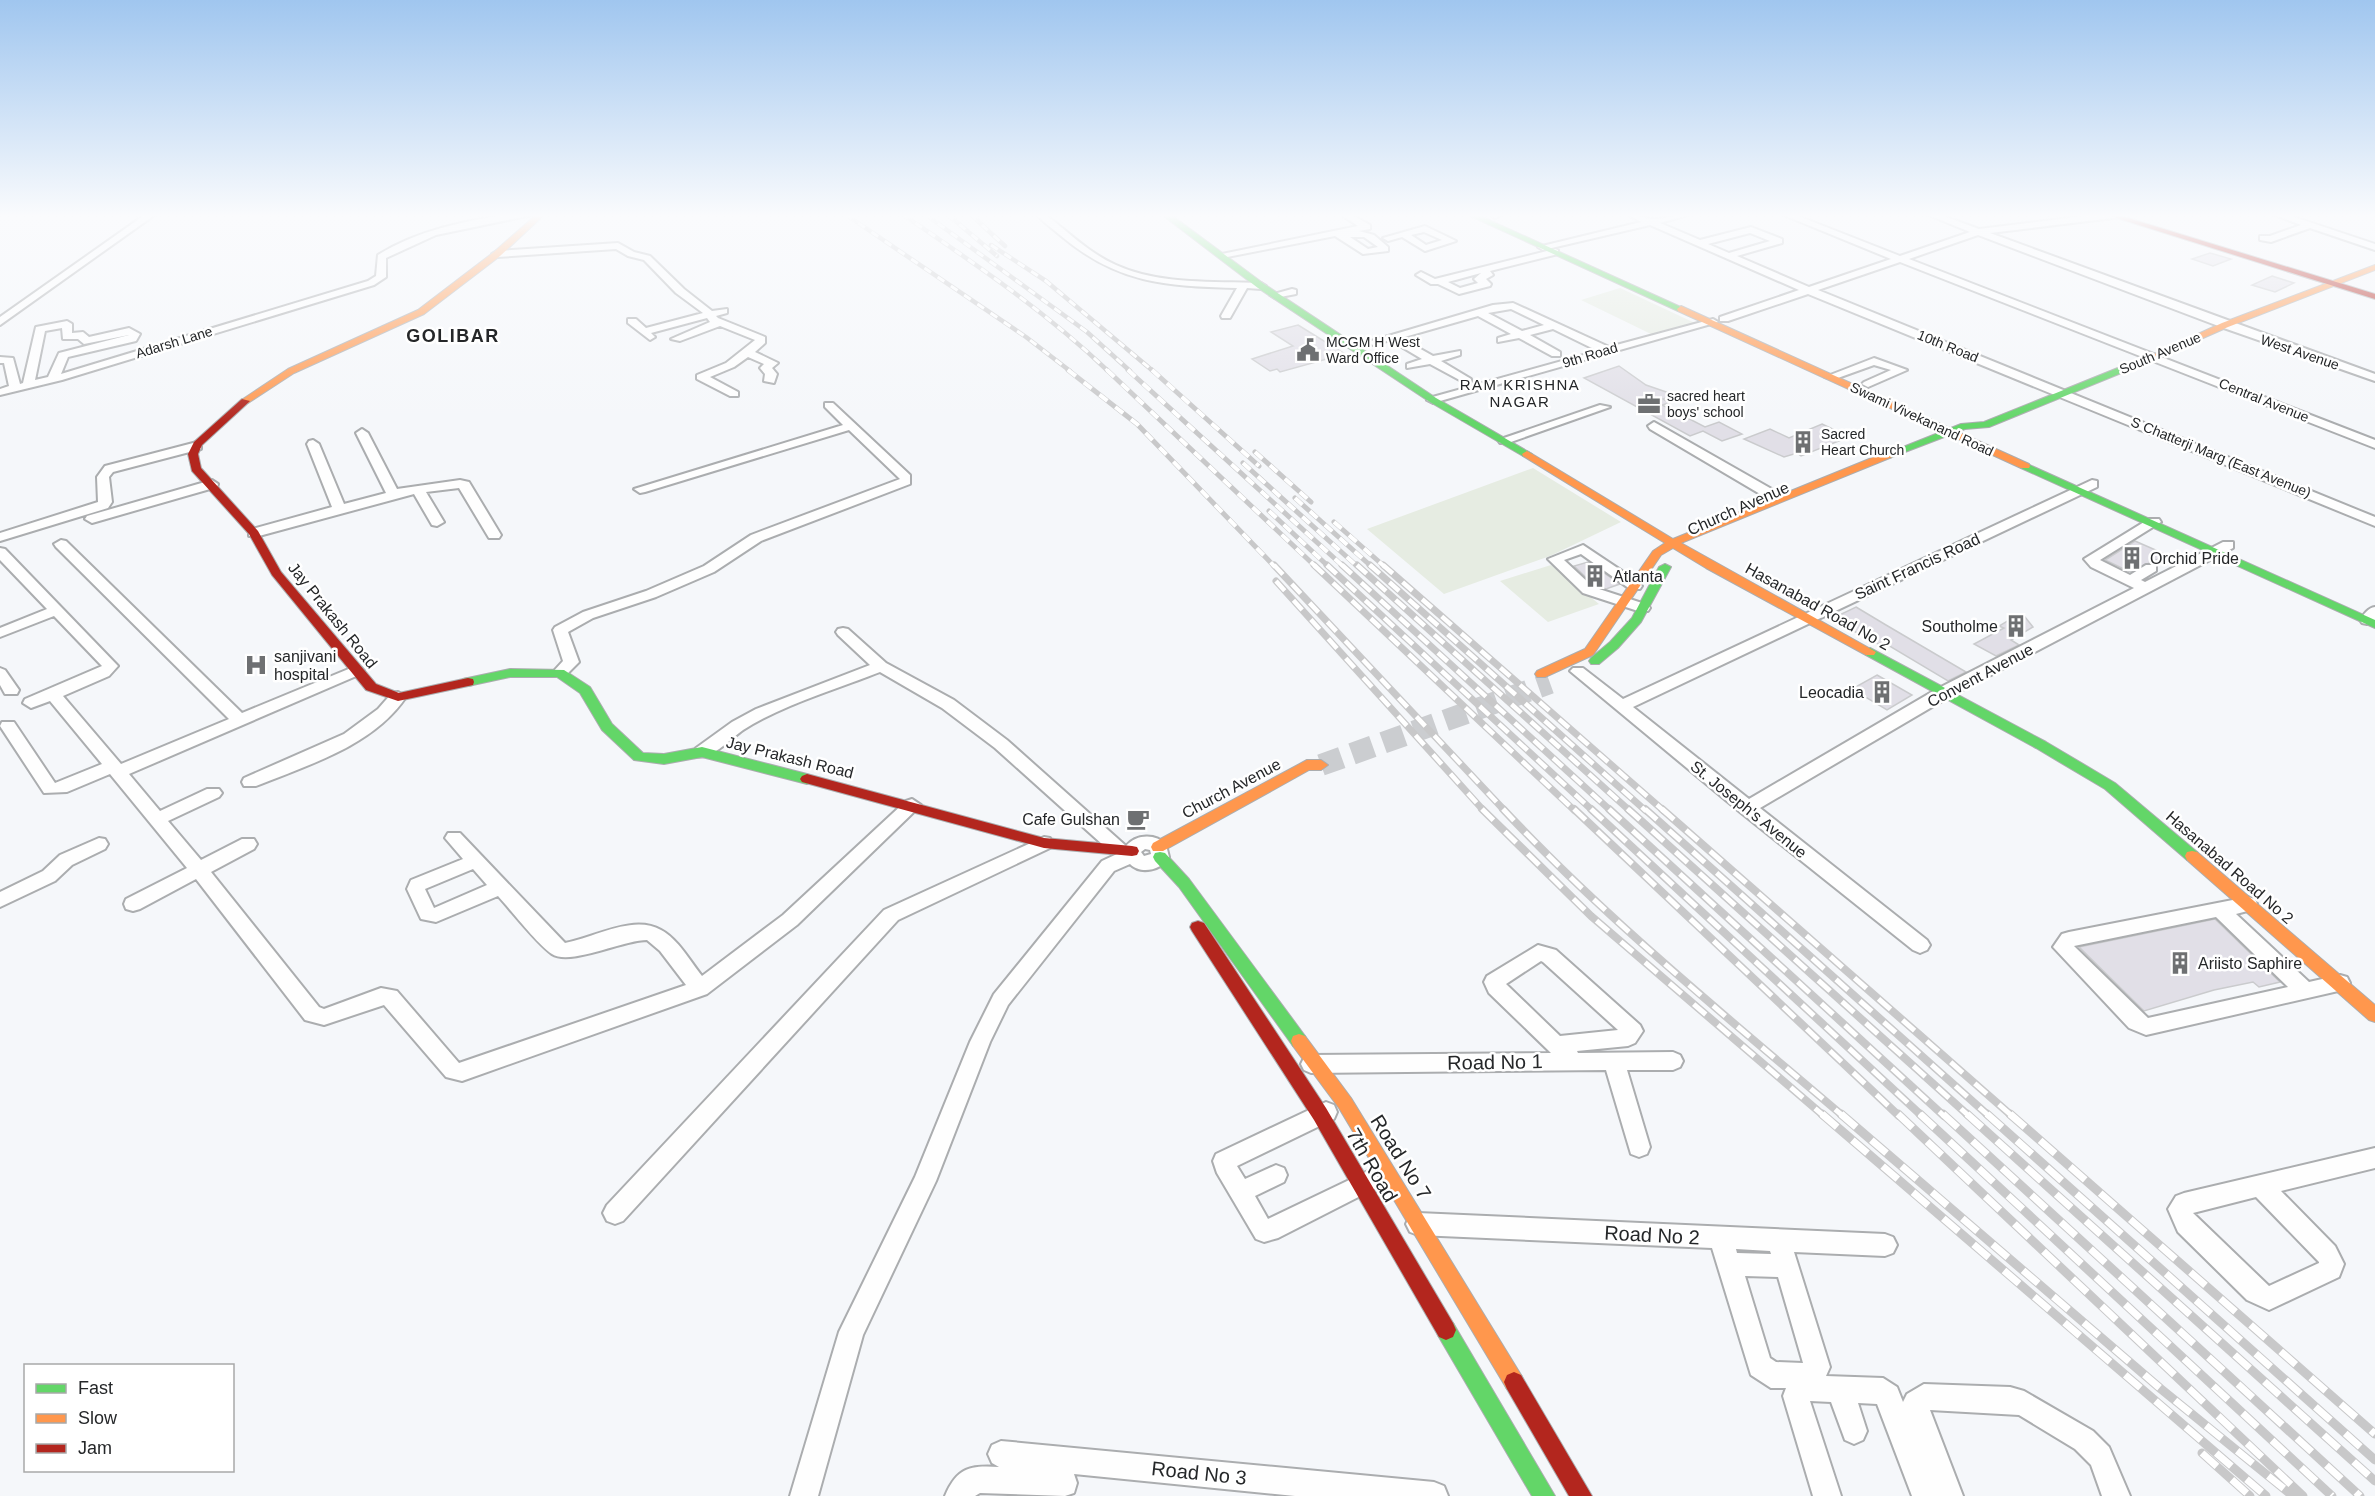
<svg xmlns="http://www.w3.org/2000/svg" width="2375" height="1496" font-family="Helvetica,sans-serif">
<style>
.green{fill:#e6ece2}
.building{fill:#e1dfe7;stroke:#cacbcd;stroke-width:1.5}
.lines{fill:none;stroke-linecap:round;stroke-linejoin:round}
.secondary-tunnel{stroke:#cbcdd0;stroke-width:22;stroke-dasharray:22 11;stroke-linecap:butt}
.street-casing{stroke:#abadaf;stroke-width:4}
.fast-casing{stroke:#abadaf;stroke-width:2}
.slow-casing{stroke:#abadaf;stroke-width:2}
.jam-casing{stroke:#abadaf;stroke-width:2}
.street{fill:#fefefe;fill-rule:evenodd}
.fast{fill:#63d668;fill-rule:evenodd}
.slow{fill:#ff974d;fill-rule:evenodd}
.jam{fill:#b3261e;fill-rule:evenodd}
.rail-far4-casing{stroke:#c8c8c9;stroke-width:4.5}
.rail-far3-casing{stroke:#c8c8c9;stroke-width:5}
.rail-far2-casing{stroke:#c8c8c9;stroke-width:7}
.rail-far1-casing{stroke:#c8c8c9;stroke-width:8}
.rail-casing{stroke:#c8c8c9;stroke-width:9}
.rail-far4{stroke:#fff;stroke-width:3;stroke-dasharray:8;stroke-linecap:butt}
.rail-far3{stroke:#fff;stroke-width:4;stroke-dasharray:10;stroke-linecap:butt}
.rail-far2{stroke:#fff;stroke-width:4.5;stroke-dasharray:13;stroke-linecap:butt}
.rail-far1{stroke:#fff;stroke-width:5;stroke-dasharray:16;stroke-linecap:butt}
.rail{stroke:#fff;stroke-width:7;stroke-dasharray:20;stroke-linecap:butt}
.labels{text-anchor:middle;stroke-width:5;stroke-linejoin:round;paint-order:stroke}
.far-street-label{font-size:14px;fill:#252729;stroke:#fff}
.far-poi-label{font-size:14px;fill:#252729;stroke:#fff;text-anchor:start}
.far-neighbourhood-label{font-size:15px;letter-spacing:1.5px;fill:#252729;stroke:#fff}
.street-label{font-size:16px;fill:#252729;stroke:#fff}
.poi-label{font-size:16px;fill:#252729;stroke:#fff;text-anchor:start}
.far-district-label{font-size:18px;font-weight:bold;letter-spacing:1.5px;fill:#252729;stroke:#fff}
.near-street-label{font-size:20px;fill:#252729;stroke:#fff}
</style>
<rect width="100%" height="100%" fill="#f5f7fa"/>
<!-- green -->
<path class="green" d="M1620 288 1697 324 1653 335 1581 300Z
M1533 468 1621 522 1550 556 1444 594 1367 529Z
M1551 565 1599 604 1548 622 1500 581Z"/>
<!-- building -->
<path class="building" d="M2210 253 2231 259 2213 266 2192 259Z
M2272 276 2294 283 2275 292 2252 285Z
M1298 325 1345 354 1280 372 1277 369 1270 371 1252 359 1293 346 1271 332Z
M1619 366 1646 385 1675 395 1663 399 1669 403 1662 405 1705 427 1719 422 1742 434 1722 441 1703 431 1690 436 1584 378Z
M1822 424 1849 437 1801 456 1797 453 1784 457 1744 439 1770 429 1789 438Z
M2135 541 2167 555 2130 572 2105 560Z
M1588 562 1620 584 1606 589 1594 585 1574 566Z
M1856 607 1886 625 1966 672 1948 681 1883 642 1878 644 1831 619Z
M2014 617 2020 620 2025 617 2033 627 2011 640 2019 645 1996 656 1974 644 2004 628 1999 626Z
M1877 675 1912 695 1887 710 1852 689Z
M2215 919 2280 982 2259 987 2253 982 2214 990 2144 1011 2079 947Z"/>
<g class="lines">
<!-- secondary-tunnel -->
<path class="secondary-tunnel" d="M1321 765 1550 683"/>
<!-- street casing -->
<g class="street-casing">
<path id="street" d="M146 214H156L0 325V317Z
M512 214H537L436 235 386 258V277L374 285 62 380 0 395V389L9 386 4 363H0V357L13 358 20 384 23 383 36 327 67 321 72 324V333L83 332 89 337 129 328 140 334 136 341 68 357 61 374 368 281 376 276 378 255C418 230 465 221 512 214ZM62 328 63 339H78L84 344 129 335 59 353 48 377 35 380 45 331Z
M1036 214H1045C1068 232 1089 253 1116 265 1160 285 1214 281 1261 283L1266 286 1261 289 1247 288 1230 318H1222L1221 316 1237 288C1165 286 1118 284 1060 235 1052 228 1043 222 1036 214Z
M1340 214H1350L1370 225V229L1359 231 1374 235 1388 247V251L1363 254 1335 236 1222 258 1217 255 1358 226ZM1350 237H1364L1378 247 1368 249Z
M1504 214 1495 218 1491 215V214Z
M1627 214C1636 214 1642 218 1651 219 1661 220 1679 214 1691 214L1660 223 1700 240 1751 227 1782 239V243L1737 256 1809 287 1891 259 1781 214H1793L1900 256 1970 232 1926 214H1938L1979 229 2100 214H2125L2121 217 1990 233 2375 374V381L2221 327 1978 235 1909 259 2375 440V448L1900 262 1818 290 2375 517V526L1808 294 1728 321H1720V317L1799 290 1650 225 1543 250 1538 247 1641 222ZM1750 233 1770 241 1729 253 1708 244Z
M2272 214H2285L2375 244V250L2310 228 2271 242 2260 240V236H2270L2301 225Z
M1425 226 1456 241 1425 251 1402 237 1388 241 1383 238ZM1424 232 1442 240 1426 245 1411 235Z
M618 243 634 252 650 256 684 289 712 311 727 309V313L716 316 718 318 765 337V343L755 352 778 363 772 368 777 374 774 383 764 381 765 374 760 368 764 364 748 357 734 367 710 377 738 392V396H730L697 379V375L726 363 755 340 720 326 680 341 671 339 710 322 707 318 651 333 655 337 650 340 628 323V319H636L646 328 703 313 676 293 644 260 628 256 616 249 497 257 492 254 497 251Z
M1555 249 1558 250V254L1490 271 1493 275 1486 279 1491 284 1490 286 1459 294 1438 284H1431L1416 275 1421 272 1435 279ZM1481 273 1474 279 1478 283 1460 288 1448 282Z
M1292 289 1296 290V294L1275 298 1270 295Z
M1513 303 1609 347 1713 319 1718 322 1433 403 1427 400 1429 398 1598 351 1553 329 1530 335 1560 352V356H1552L1519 338 1498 342V338L1511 334 1478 316 1401 338 1433 356 1460 351V355L1441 361 1471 379V383L1467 384 1430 364 1407 368V364L1422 359 1390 340 1373 345 1368 342 1493 305ZM1511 309 1544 325 1522 331 1488 313Z
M1874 358 1907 370 1868 387 1862 384 1864 382 1891 370 1874 365 1835 379 1825 377Z
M825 403H833L910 475V484L761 541 714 572 656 597 593 618 568 632 579 662 565 676H555L552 673 563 661 553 630 555 627 583 612 646 591 704 566 751 535 900 479 849 430 645 492 640 493 634 489 843 425 825 407Z
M1600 405 1610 407 1508 443H1500L1498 440Z
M1654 422 1782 495 1783 498 1777 502 1772 501 1650 429 1648 426Z
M362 429 368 433 397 489 460 480 469 482 501 535 499 538H489L459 488 426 492 444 522 437 526 432 525 414 494 259 536H249V530L332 507 307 444 309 441 313 440 319 444 344 504 386 493 356 433Z
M197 442 201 443V449L113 472 109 477 112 502 108 508 0 541V533L98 502 97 477 105 466Z
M212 480 218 484 217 487 92 523 85 519 87 516Z
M2092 480 2097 481V487L1633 707 1749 799 1937 689 2134 588 2091 567 2084 559 2149 519H2159L2161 522 2100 560 2130 575 2146 565H2156V571L2141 580 2145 582 2223 542H2233V548L1949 697 1760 808 1927 940 1930 945 1927 950 1920 953 1913 950 1740 812 1570 671 1573 668H1583L1623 699Z
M61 540 66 541 242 713 351 668H361L364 671 361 674 129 774 160 811 207 789H219L222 793 219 797 168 821 201 860 242 839H254L257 844 254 849 211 872 319 1007 324 1009 381 988 397 991 459 1063 686 985 660 951 647 940C623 940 570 966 552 954 537 944 511 910 498 896L436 922 421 919 407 889 411 880 463 859 445 838 448 833H460L565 943C594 938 633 914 661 930 678 939 690 961 702 976L783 915 906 801 912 799 921 805 797 925 707 994 462 1081 446 1077 384 1005 324 1025 305 1020 196 879 140 909 133 911 126 909 124 904 126 899 187 868 110 774 67 792 44 793 0 726 2 722H14L55 783 102 764 50 701 31 708 23 703 25 699 102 666 54 616 0 637V628L47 609 0 560V548L5 549 118 666 109 676 63 696 121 764 229 719 56 547 54 544ZM473 869 487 885 434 908 425 889Z
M1583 545 1640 583 1642 586 1640 589H1630L1581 554 1564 560 1593 587 1648 605 1650 608 1648 611H1638L1583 593 1548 559Z
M2375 607V620L2367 624 2362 623 2360 620C2364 614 2368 608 2375 607Z
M843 628 848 629 886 663 954 700 1007 740 1126 846C1136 834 1156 833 1166 845L1169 857C1162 870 1141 875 1130 864L1114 871 1008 1005 990 1042 936 1181 863 1335 818 1496H790L839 1332 915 1177 970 1042 994 994 1102 861 1117 854 1112 853 995 748 942 708 880 672C835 690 784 704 743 730 730 739 712 760 696 756L694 752 696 748 732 722 756 709 870 665 838 635 836 632 838 629ZM1145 849 1150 850 1151 854 1144 856 1141 852Z
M0 668 5 670 19 690 17 694H5L0 685Z
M398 692 406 697C373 746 308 765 256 786H244L242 782 244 778 344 734 378 709 392 693Z
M1044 837 1050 838 1053 843 1050 848 898 920 623 1221 615 1224 607 1221 603 1213 607 1205 884 910Z
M99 838 105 839 108 844 105 849 72 865 55 881 0 907V892L43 871 60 855Z
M2248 897 2255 899 2257 904 2255 909 2236 914 2309 982 2340 975 2347 977 2350 983 2347 989 2146 1035 2129 1028 2053 947 2062 934 2069 932ZM2216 917 2288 987 2148 1018 2074 946Z
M1538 945 1556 950 1640 1025 1643 1031 1635 1043 1628 1046 1577 1051 1578 1053 1673 1052 1680 1055 1683 1061 1680 1067 1673 1070H1627L1650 1147 1647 1154 1639 1157 1631 1154 1606 1070 1311 1073 1304 1070 1301 1064 1304 1058 1311 1055 1551 1053 1489 993 1484 982 1487 976ZM1541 961 1543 962 1618 1030 1560 1036 1506 984Z
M1326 1102 1334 1105 1337 1112 1334 1119 1237 1166 1245 1179 1276 1165 1284 1168 1287 1175 1284 1182 1255 1196 1268 1219 1368 1171 1376 1174 1379 1181 1376 1188 1278 1238 1264 1242 1256 1239 1217 1173 1213 1161 1216 1154Z
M2375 1148V1168L2281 1191 2335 1246 2344 1264 2339 1277 2269 1310 2247 1300 2178 1232 2168 1209 2176 1196 2184 1193ZM2256 1197 2319 1262V1263L2269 1286 2193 1213Z
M1418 1213 1885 1234 1893 1237 1897 1245 1893 1253 1885 1256 1794 1252 1830 1367 1826 1376 1883 1378 1897 1387 1903 1402 1907 1394 1924 1384 2010 1387 2024 1391 2093 1431 2109 1447 2130 1496H2102L2091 1465 2075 1449 2019 1415 1930 1410 1963 1496H1912L1877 1404 1858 1403 1867 1431 1863 1440 1854 1444 1845 1440 1831 1402 1810 1401 1841 1496H1813L1783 1396 1786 1388H1771L1751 1375 1712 1248 1418 1235 1410 1232 1406 1224 1410 1216ZM1736 1249 1770 1251 1771 1254 1737 1253ZM1745 1276 1778 1277 1803 1363 1776 1362 1770 1358Z
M1001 1441 1434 1482 1444 1486 1448 1496H1295L1074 1474 1077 1483 1074 1493 1065 1496 980 1493 975 1496H945C957 1467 971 1465 999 1467L992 1463 988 1454 992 1445Z"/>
</g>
<!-- fast casing -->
<g class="fast-casing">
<path id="fast" d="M1161 214H1170L1264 284 1436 398 1532 454 1527 457 1523 456 1430 402 1258 288Z
M1466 214H1476L1685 309 1678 311Z
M2150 355 2154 358 2153 360 1989 427 1965 429 1892 457 1888 458 1883 455 1961 424 1984 422Z
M2025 463 2375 620V628L2021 468V464Z
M1665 564 1671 567 1641 622 1618 648 1599 664H1591L1589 661 1591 658 1610 642 1632 618 1659 567Z
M1870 648 2046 742 2115 783 2197 852 2199 856 2197 860H2187L2105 789 2036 748 1866 655 1864 652 1866 649Z
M510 669 564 670 590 687 612 724 643 753 664 754 702 747 807 774 814 779 807 784 702 757 664 764 634 760 602 730 580 693 557 677H510L468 686 462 682 463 679Z
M1160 852 1165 853 1189 879 1305 1036 1307 1041 1305 1046 1299 1048 1293 1046 1179 887 1155 861 1153 857 1155 853Z
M1446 1320 1453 1323 1555 1496H1532L1439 1337 1436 1330 1439 1323Z"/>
</g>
<!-- slow casing -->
<g class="slow-casing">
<path id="slow" d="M537 214H545L500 256 424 314 294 373 248 403 240 401 288 369 418 310 494 252Z
M2375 265V270L2228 327 2153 360 2146 358 2222 323Z
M1681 306 2029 464 2030 466 2029 468H2021L1678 311 1677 309Z
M1527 451 1673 539 1884 453H1892V457L1681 543 1876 652 1874 655H1866L1706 568 1673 548 1661 555 1593 655 1545 677H1537L1535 674 1537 671 1585 649 1653 551 1665 543 1523 456 1522 454Z
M1307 760H1321L1328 765 1321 770H1309L1163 851H1153L1151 847 1153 843Z
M2192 851 2197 852 2375 1005V1022L2369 1020 2187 860 2185 856 2187 852Z
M1299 1034 1305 1036 1351 1098 1521 1375 1524 1382 1521 1389 1514 1392 1507 1389 1339 1108 1293 1046 1291 1041 1293 1036Z"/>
</g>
<!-- jam casing -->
<g class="jam-casing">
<path id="jam" d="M2104 214H2115L2375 294V299Z
M242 399 250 401 202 445 198 454 201 468 258 531 281 572 376 684 399 693 468 678 473 679 474 682 473 685 398 701 366 690 272 575 249 534 192 471 188 454 194 442Z
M807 774 1044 838 1132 846 1137 847 1139 851 1137 855 1132 856 1044 848 802 782 800 779 802 776Z
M1198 921 1204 923 1326 1108 1453 1323 1456 1330 1453 1337 1446 1340 1439 1337 1314 1120 1192 931 1190 927 1192 923Z
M1514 1372 1521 1375 1592 1496H1569L1507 1389 1504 1382 1507 1375Z"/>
</g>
<!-- street -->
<use href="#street" class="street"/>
<!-- fast -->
<use href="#fast" class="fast"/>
<!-- slow -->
<use href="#slow" class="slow"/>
<!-- jam -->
<use href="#jam" class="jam"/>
<!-- rail-far4 casing -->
<g class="rail-far4-casing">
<path id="rail-far4" d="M845 214 1026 337 1070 371
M902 214C974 263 1045 311 1108 371
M925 214 1087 332 1130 371
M947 214 997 256
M970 214 1005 246
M991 245 1046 281 1153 371"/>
</g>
<!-- rail-far3 casing -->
<g class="rail-far3-casing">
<path id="rail-far3" d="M1068 370 1137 424 1275 567
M1107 370 1316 567
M1128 370 1344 567
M1152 370 1259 466
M1255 452 1311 502
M1243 463 1358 567
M1295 498 1372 567
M1269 511 1329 567
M1334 522 1385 567"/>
</g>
<!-- rail-far2 casing -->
<g class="rail-far2-casing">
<path id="rail-far2" d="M1274 565 1505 811
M1314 565 1575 811
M1327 565 1593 811
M1342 565 1611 811
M1357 565 1630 811
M1370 565 1646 811
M1383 565 1664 811
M1276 581 1484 811"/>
</g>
<!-- rail-far1 casing -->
<g class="rail-far1-casing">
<path id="rail-far1" d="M1482 809 1591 916 1824 1116
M1503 809C1607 920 1727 1017 1843 1116
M1574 809 1899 1116
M1591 809 1922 1116
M1609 809 1944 1116
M1628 809 1969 1116
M1645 809 1989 1116
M1662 809 2012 1116"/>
</g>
<!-- rail casing -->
<g class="rail-casing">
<path id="rail" d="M1822 1114 2266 1496
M1841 1114 2161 1389 2293 1496
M1898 1114 2303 1496
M1920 1114 2332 1496
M1943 1114 2360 1496
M1967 1114 2375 1481
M1987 1114 2375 1460
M2010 1114 2375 1434
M2202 1453 2250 1496"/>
</g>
<!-- rail-far4 -->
<use href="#rail-far4" class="rail-far4"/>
<!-- rail-far3 -->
<use href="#rail-far3" class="rail-far3"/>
<!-- rail-far2 -->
<use href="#rail-far2" class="rail-far2"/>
<!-- rail-far1 -->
<use href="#rail-far1" class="rail-far1"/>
<!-- rail -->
<use href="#rail" class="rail"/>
</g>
<!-- sky -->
<linearGradient id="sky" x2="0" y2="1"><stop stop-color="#a0c6ef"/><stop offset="0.51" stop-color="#fafbfd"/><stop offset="1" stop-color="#fafbfd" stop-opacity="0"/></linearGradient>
<rect width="2375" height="423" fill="url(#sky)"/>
<!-- icons -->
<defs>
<g id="civic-bare" transform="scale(1.8)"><path d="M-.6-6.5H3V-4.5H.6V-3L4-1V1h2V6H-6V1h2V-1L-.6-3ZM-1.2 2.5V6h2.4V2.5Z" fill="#6e7072" stroke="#fff" stroke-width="2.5" paint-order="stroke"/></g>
<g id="office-bare" transform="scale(1.8)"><path d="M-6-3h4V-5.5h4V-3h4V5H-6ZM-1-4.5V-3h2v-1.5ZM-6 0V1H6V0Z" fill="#6e7072" stroke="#fff" stroke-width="2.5" paint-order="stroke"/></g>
<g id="building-bare" transform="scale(1.8)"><path d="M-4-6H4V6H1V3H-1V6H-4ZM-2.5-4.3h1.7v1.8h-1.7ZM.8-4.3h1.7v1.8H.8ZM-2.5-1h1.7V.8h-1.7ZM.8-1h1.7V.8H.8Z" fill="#6e7072" stroke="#fff" stroke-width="2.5" paint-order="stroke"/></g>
<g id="hospital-bare" transform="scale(1.8)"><path d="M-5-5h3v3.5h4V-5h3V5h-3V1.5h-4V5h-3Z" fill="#6e7072" stroke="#fff" stroke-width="2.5" paint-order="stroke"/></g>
<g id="cafe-bare" transform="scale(1.8)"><path d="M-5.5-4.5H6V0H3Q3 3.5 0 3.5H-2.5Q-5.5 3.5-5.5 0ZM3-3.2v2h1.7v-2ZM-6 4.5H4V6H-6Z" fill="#6e7072" stroke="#fff" stroke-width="2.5" paint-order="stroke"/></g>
</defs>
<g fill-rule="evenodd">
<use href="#civic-bare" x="1308" y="350"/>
<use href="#office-bare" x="1649" y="404"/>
<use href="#building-bare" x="1803" y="442"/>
<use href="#building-bare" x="2132" y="558"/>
<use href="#building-bare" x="1595" y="576"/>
<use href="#building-bare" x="2016" y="626"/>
<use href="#hospital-bare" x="256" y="665"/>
<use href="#building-bare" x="1882" y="692"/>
<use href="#cafe-bare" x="1138" y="819"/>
<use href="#building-bare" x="2180" y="963"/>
</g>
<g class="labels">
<!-- far-street labels -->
<g class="far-street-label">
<text transform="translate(174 342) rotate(-17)" y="5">Adarsh Lane</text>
<text transform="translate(1948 346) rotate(22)" y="5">10th Road</text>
<text transform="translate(2300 352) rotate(19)" y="5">West Avenue</text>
<text transform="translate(2160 353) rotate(-23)" y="5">South Avenue</text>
<text transform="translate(1590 355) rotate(-17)" y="5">9th Road</text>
<text transform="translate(2264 400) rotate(22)" y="5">Central Avenue</text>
<text transform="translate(1922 419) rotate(25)" y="5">Swami Vivekanand Road</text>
<text transform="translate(2221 457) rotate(22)" y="5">S Chatterji Marg (East Avenue)</text>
</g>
<!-- far-poi labels -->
<g class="far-poi-label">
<text x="1326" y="347">MCGM H West<tspan x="1326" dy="16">Ward Office</tspan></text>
<text x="1667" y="401">sacred heart<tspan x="1667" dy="16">boys' school</tspan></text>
<text x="1821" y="439">Sacred<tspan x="1821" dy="16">Heart Church</tspan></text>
</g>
<!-- far-neighbourhood labels -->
<g class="far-neighbourhood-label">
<text x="1520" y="390">RAM KRISHNA<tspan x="1520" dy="17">NAGAR</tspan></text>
</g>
<!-- street labels -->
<g class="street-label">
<text transform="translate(1738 508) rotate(-24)" y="6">Church Avenue</text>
<text transform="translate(1917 566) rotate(-25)" y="6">Saint Francis Road</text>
<text transform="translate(1818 606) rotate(29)" y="6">Hasanabad Road No 2</text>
<text transform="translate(333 615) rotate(51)" y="6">Jay Prakash Road</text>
<text transform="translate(1980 675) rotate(-28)" y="6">Convent Avenue</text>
<text transform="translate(790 757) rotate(14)" y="6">Jay Prakash Road</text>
<text transform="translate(1231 788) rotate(-28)" y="6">Church Avenue</text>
<text transform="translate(1749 809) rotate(39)" y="6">St. Joseph's Avenue</text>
<text transform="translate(2230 867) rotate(41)" y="6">Hasanabad Road No 2</text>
</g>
<!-- poi labels -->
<g class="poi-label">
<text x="2150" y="564">Orchid Pride</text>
<text x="1613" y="582">Atlanta</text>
<text x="1998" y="632" text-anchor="end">Southolme</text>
<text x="274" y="662">sanjivani<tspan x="274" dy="18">hospital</tspan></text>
<text x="1864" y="698" text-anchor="end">Leocadia</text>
<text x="1120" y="825" text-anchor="end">Cafe Gulshan</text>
<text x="2198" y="969">Ariisto Saphire</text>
</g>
<!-- far-district labels -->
<g class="far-district-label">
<text x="453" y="342">GOLIBAR</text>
</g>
<!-- near-street labels -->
<g class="near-street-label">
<text transform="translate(1495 1062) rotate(-1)" y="7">Road No 1</text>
<text transform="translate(1401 1157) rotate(58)" y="7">Road No 7</text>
<text transform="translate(1372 1165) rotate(60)" y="7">7th Road</text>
<text transform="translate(1652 1235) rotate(3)" y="7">Road No 2</text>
<text transform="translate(1199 1473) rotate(6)" y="7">Road No 3</text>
</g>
</g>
<!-- legend -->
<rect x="24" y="1364" width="210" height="108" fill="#ffffff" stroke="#a8a9a9" stroke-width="1.5"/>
<rect x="36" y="1384" width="30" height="9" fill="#63d668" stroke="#a8a9a9" stroke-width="1.5"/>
<text x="78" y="1394" font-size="18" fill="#252729">Fast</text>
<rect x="36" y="1414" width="30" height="9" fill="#ff974d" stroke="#a8a9a9" stroke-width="1.5"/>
<text x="78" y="1424" font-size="18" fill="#252729">Slow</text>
<rect x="36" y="1444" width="30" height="9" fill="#b3261e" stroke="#a8a9a9" stroke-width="1.5"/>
<text x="78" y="1454" font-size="18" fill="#252729">Jam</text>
</svg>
